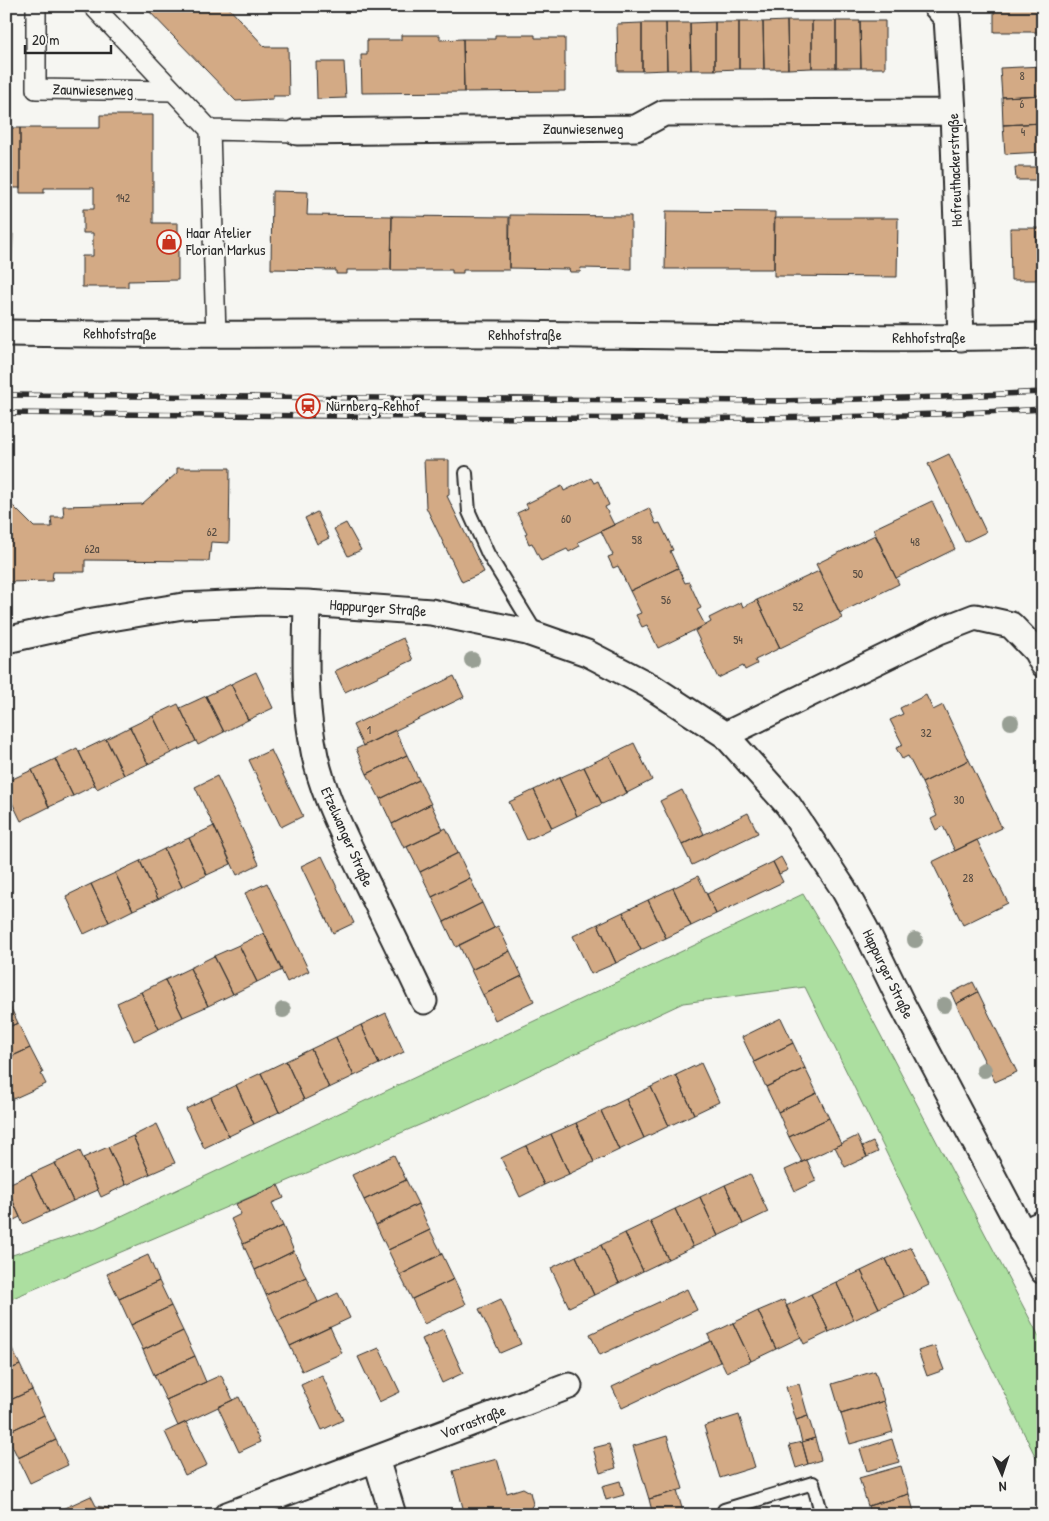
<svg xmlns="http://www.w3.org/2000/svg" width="1049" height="1521" font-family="'Patrick Hand',sans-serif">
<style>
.green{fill:#acdfa0;stroke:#6c8566}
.building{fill:#d3aa85;stroke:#2b2b2b}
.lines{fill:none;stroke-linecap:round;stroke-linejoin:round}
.service-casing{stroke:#2b2b2b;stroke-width:16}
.pedestrian-casing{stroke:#2b2b2b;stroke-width:22}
.minor-casing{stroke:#2b2b2b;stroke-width:29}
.service{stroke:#f6f6f2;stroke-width:12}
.pedestrian{stroke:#f6f6f2;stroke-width:19}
.minor{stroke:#f6f6f2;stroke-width:25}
.rail-casing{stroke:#2b2b2b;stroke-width:5.5}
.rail{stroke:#f6f6f2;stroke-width:4;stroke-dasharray:11;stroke-linecap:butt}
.tree{fill:#989f94}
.labels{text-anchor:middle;stroke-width:5;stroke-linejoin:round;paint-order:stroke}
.number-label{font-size:12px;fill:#554b42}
.street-label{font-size:15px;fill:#2b2b2b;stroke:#f6f6f2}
.poi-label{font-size:15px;fill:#2b2b2b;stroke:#f6f6f2;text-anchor:start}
</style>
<rect width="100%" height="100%" fill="#f6f6f2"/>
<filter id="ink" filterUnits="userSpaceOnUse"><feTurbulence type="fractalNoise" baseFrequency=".02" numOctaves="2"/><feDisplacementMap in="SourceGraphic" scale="10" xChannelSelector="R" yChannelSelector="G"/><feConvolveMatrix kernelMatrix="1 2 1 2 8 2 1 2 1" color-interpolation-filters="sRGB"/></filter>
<g filter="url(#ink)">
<!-- green -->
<path class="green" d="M803 894 837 952 1043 1344V1472L805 987 683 1003 457 1109 6 1301V1257L96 1228Z"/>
<!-- building -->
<path class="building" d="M144 6H227L265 47H288L289 96H273V99L236 101Z
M994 6H1043V32H994Z
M787 21H812V68L788 69Z
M787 21 788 69H764L763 22Z
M812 21H836V68H812Z
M836 21H860L861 68H836Z
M860 21H885V68H861Z
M715 22H739V69L715 70Z
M715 22V70H691L690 23Z
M739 22H763L764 69H739Z
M642 23H666L667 70 642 71Z
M642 23V71H618L617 24Z
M666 23H690L691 70H667Z
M401 35H440V40L463 39 464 92 362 93 361 55H367V40H401Z
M495 35H535V38H565V91L464 92 463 39H495Z
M316 62H344L346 98 317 99Z
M1043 66V95L1002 97 1000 68Z
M1043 95V123L1003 125 1002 97Z
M100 115H153V223H178V280L128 281V287H82V256H93V233H83V209H94V188H44V193H20V128H100Z
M1043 123V152L1005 154 1003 125Z
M6 128H20V188H6Z
M1015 167H1042V180H1016Z
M272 191 308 192 307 215 392 216 391 270H347V274H336V270L271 269Z
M666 211 775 212 774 269H665Z
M510 215 631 216V269L581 268 580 272H570L569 269 509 268Z
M392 216 509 217V270H463V273H452V270H391Z
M774 218H898L897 277 774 276Z
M1010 228H1036L1037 280H1011Z
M1036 228H1043V280H1037Z
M6 234H13L12 265H6Z
M949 454 986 532 965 542 928 464Z
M424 460H449V495L447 496 484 572 462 582 426 507Z
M177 468H230L229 543 211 542 209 561 85 560V572H53L52 581 6 582V499L34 527H52L51 517H64L63 506 142 504 177 473Z
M591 478 594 483 598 481 609 505 605 507 614 525 578 542 580 546 569 552 567 549 541 561 532 543 529 544 525 534 527 533 517 513 528 508 526 504 562 486 564 491Z
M932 501 955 549 896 578 873 529Z
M649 508 656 524 660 523 673 550 670 551 678 568 630 591 618 566 613 568 608 557 613 555 601 531Z
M317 512 329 538 317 544 305 518Z
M346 523 361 550 348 556 334 529Z
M875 535 899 584 840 613 816 564Z
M678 568 685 583 689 582 701 608 697 610 705 625 658 648 647 625 642 627 636 615 641 613 630 591Z
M819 571 842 618 780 648 757 600Z
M757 600 780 648 755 660 757 664 745 670 743 666 718 678 695 631 711 622 709 618 741 602 743 607Z
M403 638 413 660 345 692 335 671Z
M256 672 273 708 248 720 231 684Z
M454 676 464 697 363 746 353 725Z
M231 684 248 720 224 732 206 696Z
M926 695 933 710 943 705 969 760 922 783 908 756 902 759 896 748 903 745 890 720 903 714 900 708Z
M206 696 224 732 198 745 180 708Z
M178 704 196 741 171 753 153 716Z
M153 716 171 753 148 764 130 727Z
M130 727 148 764 124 775 106 739Z
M395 730 407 755 367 774 356 749Z
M106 739 124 775 97 789 79 752Z
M634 743 652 780 627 793 609 755Z
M77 748 95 785 73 796 55 759Z
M271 750 303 816 281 827 249 760Z
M407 755 419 780 380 799 367 774Z
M609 755 627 793 602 804 584 767Z
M55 759 73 796 49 807 32 770Z
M969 760 1002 828 955 851 943 826 936 830 931 819 937 816 922 783Z
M584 767 602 804 577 816 559 778Z
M32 770 49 807 21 821 6 790V782Z
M217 776 259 864 237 875 195 787Z
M559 778 577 816 552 828 534 790Z
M419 780 431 804 392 824 380 799Z
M534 790 552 828 527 840 509 802Z
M682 790 704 834 682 845 660 801Z
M431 804 443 830 404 848 392 824Z
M748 813 758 833 692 865 682 845Z
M214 826 231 864 207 875 189 838Z
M446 828 458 853 420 872 407 847Z
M189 838 207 875 182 887 164 849Z
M977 840 1008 903 963 925 932 862Z
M164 849 182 887 158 899 140 861Z
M458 853 470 878 432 897 420 872Z
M322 856 354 923 333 933 301 866Z
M781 857 788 870 779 874 773 862Z
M140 861 158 899 133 910 115 873Z
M773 862 783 882 716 914 707 894Z
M115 873 133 910 109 922 91 884Z
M698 876 716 914 691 926 673 888Z
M470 878 482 903 444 922 432 897Z
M267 883 309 971 287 982 245 893Z
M91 884 109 922 84 934 66 896Z
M673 888 691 926 666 938 648 900Z
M648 900 666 938 641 950 623 912Z
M482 903 494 928 456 947 444 922Z
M623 912 641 950 616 963 598 924Z
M598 924 616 963 591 974 573 936Z
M498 926 510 951 471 970 459 945Z
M264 933 282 970 257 982 239 945Z
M239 945 257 982 233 994 214 956Z
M510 951 522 976 483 995 471 970Z
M214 956 233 994 208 1006 190 968Z
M190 968 208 1006 183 1017 165 980Z
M522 976 534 1001 495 1020 483 995Z
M165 980 183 1017 159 1029 141 992Z
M973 982 978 992 956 1004 951 993Z
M141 992 159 1029 134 1041 117 1003Z
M978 992 1017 1072 995 1082 956 1004Z
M6 998 18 1023 6 1028Z
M386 1013 404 1052 379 1064 361 1025Z
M781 1018 793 1043 754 1062 742 1037Z
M18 1023 30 1048 6 1059V1028Z
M361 1025 379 1064 354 1076 336 1037Z
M336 1037 354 1076 329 1088 311 1049Z
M793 1043 805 1068 766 1087 754 1062Z
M30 1048 43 1073 41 1074 46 1084 13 1099 9 1089 6 1090V1059Z
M311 1049 329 1088 304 1100 286 1061Z
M286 1061 304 1100 279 1112 261 1073Z
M701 1063 719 1102 694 1114 676 1075Z
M805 1068 817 1093 778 1112 766 1087Z
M261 1073 279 1112 254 1124 236 1085Z
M676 1075 694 1114 669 1126 651 1087Z
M236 1085 254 1124 229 1136 211 1097Z
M651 1087 669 1126 644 1138 626 1099Z
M817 1093 829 1118 789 1137 778 1112Z
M211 1097 229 1136 204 1148 186 1109Z
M626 1099 644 1138 619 1150 601 1111Z
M601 1111 619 1150 594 1162 576 1123Z
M829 1118 841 1144 802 1162 789 1137Z
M576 1123 594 1162 569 1174 551 1134Z
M157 1124 175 1163 150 1174 133 1136Z
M551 1134 569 1174 544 1185 526 1146Z
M133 1136 150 1174 126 1185 108 1147Z
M857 1136 867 1157 845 1167 835 1147Z
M873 1142 878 1152 867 1157 862 1147Z
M526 1146 544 1185 520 1197 501 1158Z
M108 1147 126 1185 101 1197 83 1158Z
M80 1151 98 1190 73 1201 55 1163Z
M394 1155 406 1180 364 1200 352 1175Z
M807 1160 816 1181 795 1191 785 1170Z
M55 1163 73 1201 49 1212 31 1174Z
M31 1174 49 1212 23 1224 6 1185Z
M750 1174 768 1212 743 1224 725 1185Z
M406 1180 418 1204 376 1225 364 1200Z
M278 1185 284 1198 272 1203 283 1226 243 1244 231 1219 241 1214 236 1204Z
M725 1185 743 1224 718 1236 700 1197Z
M6 1187 20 1217 6 1224Z
M700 1197 718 1236 693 1247 675 1209Z
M418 1204 430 1230 388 1250 376 1225Z
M675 1209 693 1247 668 1259 650 1221Z
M650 1221 668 1259 643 1271 625 1233Z
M283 1226 294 1251 255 1270 243 1244Z
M430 1230 442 1254 400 1275 388 1250Z
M625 1233 643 1271 619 1283 601 1245Z
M601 1245 619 1283 594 1295 576 1256Z
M911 1247 929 1285 904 1297 886 1259Z
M294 1251 306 1277 266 1295 255 1270Z
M442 1254 454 1279 412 1299 400 1275Z
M148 1255 159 1281 119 1299 107 1274Z
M576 1256 594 1295 569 1307 551 1268Z
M886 1259 904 1297 879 1308 861 1271Z
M861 1271 879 1308 854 1320 836 1282Z
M306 1277 318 1302 278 1321 266 1295Z
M454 1279 466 1304 424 1324 412 1299Z
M159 1281 171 1306 131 1325 119 1299Z
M836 1282 854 1320 829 1332 811 1294Z
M687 1289 697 1310 600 1355 590 1334Z
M338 1293 350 1318 290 1346 278 1321Z
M811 1294 829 1332 804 1344 786 1306Z
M501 1299 521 1344 500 1353 479 1309Z
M784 1300 801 1337 776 1349 758 1311Z
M171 1306 183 1331 143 1350 131 1325Z
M758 1311 776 1349 751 1361 733 1323Z
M733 1323 751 1361 726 1372 708 1335Z
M330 1327 342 1353 302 1371 290 1346Z
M443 1329 463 1373 442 1383 422 1339Z
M183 1331 195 1356 154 1375 143 1350Z
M6 1340H8L20 1365 6 1371Z
M711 1341 720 1362 622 1408 612 1387Z
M935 1346 944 1370 927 1376 918 1351Z
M379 1348 400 1392 379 1402 358 1357Z
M195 1356 206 1382 166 1400 154 1375Z
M20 1365 32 1390 6 1402V1371Z
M875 1371 884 1401 841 1414 832 1384Z
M221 1375 233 1400 178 1426 166 1400Z
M322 1375 343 1420 322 1430 301 1385Z
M799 1384 808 1416 796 1420 786 1387Z
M32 1390 44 1415 6 1433V1402Z
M239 1397 260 1442 239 1452 218 1407Z
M884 1401 893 1432 850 1444 841 1414Z
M44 1415 56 1440 18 1458 6 1433Z
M739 1415 755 1467 720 1478 704 1426Z
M808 1416 815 1438 802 1442 796 1420Z
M186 1422 207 1465 185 1475 165 1432Z
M667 1436 683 1489 649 1499 633 1446Z
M815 1438 821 1460 808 1464 802 1442Z
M892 1439 899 1462 867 1471 860 1449Z
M56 1440 68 1465 30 1483 18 1458Z
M802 1442 808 1464 796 1468 789 1445Z
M609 1444 616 1468 600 1473 593 1448Z
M497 1459 507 1493 523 1488 530 1492 533 1504 529 1511 518 1515H509L508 1510 492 1515H465L453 1471Z
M901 1466 909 1494 868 1506 859 1478Z
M620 1481 624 1495 606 1500 602 1486Z
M677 1491 684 1515H653L649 1499Z
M909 1494 915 1515H870L868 1506Z
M91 1496 96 1506 109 1508 108 1515H49Z"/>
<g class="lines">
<!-- service casing -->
<g class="service-casing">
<path id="service" d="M466 473 469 512 488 554 537 634
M724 1510 813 1483 822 1515"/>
</g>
<!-- pedestrian casing -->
<g class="pedestrian-casing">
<path id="pedestrian" d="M36 6V89L173 91
M93 6 210 130 216 335
M210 130 297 132"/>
</g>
<!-- minor casing -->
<g class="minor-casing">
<path id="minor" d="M936 6 947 18 953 112 961 338
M297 132 636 128 664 113 953 112
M6 333C175 336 343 333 511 334 689 336 866 340 1043 336
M307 603C306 648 304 695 312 740 319 787 341 829 361 871 382 914 404 958 424 1001
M6 640 87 622 183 606 265 602 307 603 431 612 527 632 587 653 650 686 725 735 788 805 843 888 865 928 902 1004 1043 1271
M725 735 939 631 975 617 1011 625 1036 651 1043 664
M1022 1233 1043 1223
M376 1459 393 1515
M227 1515 569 1386"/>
</g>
<!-- service -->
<use href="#service" class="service"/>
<!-- pedestrian -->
<use href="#pedestrian" class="pedestrian"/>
<!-- minor -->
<use href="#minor" class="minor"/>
<!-- rail casing -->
<g class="rail-casing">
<path id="rail" d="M6 395 779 401 941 397 1043 392
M6 413C145 414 284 415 423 417 630 419 836 421 1043 409"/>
</g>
<!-- rail -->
<use href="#rail" class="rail"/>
</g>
<!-- trees -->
<g class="tree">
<circle cx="472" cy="660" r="8"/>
<circle cx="1011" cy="722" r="8"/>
<circle cx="915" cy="940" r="8"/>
<circle cx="944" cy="1005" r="8"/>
<circle cx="283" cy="1010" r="8"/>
<circle cx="984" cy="1070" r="8"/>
</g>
</g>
<!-- icons -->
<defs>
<g id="shop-ring" transform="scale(1.25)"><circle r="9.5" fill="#f6f6f2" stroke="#c8321e" stroke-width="1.5"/><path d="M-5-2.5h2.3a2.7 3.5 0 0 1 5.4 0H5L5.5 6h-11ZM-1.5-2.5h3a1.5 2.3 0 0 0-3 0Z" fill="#c8321e"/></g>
<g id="station-ring" transform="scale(1.25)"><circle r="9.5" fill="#f6f6f2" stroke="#c8321e" stroke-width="1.5"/><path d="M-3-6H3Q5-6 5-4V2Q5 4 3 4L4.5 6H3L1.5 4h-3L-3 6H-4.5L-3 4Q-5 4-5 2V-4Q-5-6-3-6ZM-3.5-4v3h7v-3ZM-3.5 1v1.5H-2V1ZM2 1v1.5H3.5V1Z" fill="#c8321e"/></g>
</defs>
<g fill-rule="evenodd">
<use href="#shop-ring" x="169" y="242"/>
<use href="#station-ring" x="308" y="406"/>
</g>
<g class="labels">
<!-- number labels -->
<g class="number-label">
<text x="1022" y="80">8</text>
<text x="1022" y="108">6</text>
<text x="1023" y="136">4</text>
<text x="123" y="202">142</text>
<text x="566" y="523">60</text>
<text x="212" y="536">62</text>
<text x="637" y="544">58</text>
<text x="915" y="546">48</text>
<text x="92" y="553">62a</text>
<text x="858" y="578">50</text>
<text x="666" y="604">56</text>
<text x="798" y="611">52</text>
<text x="738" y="644">54</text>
<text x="369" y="734">1</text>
<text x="926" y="737">32</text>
<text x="959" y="804">30</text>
<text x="968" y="882">28</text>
</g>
<!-- street labels -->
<g class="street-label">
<text transform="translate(93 90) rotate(1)" y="5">Zaunwiesenweg</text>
<text x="583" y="134">Zaunwiesenweg</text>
<text transform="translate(955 170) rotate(-92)" y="5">Hofreuthackerstraße</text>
<text transform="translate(120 334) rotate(1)" y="5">Rehhofstraße</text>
<text x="525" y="340">Rehhofstraße</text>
<text x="929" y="343">Rehhofstraße</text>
<text transform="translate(378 608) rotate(4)" y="5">Happurger Straße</text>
<text transform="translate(347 837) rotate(66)" y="5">Etzelwanger Straße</text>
<text transform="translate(888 974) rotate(64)" y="5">Happurger Straße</text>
<text transform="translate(473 1422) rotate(-21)" y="5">Vorrastraße</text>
</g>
<!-- poi labels -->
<g class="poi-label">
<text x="186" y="238">Haar Atelier<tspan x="186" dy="17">Florian Markus</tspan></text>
<text x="326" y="411">Nürnberg-Rehhof</text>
</g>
</g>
<!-- margin -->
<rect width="1049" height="1521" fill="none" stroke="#f6f6f2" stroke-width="25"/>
<rect x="12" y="12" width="1024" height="1496" fill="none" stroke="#2b2b2b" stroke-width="2" filter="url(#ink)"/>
<!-- north arrow -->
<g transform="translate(1002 1474) rotate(177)" stroke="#f6f6f2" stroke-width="4" paint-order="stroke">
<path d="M0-4L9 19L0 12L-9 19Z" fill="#2b2b2b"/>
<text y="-8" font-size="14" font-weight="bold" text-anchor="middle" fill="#2b2b2b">N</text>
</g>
<!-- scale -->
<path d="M25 45v8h86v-8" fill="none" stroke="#2b2b2b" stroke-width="2.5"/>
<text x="32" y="45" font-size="15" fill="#2b2b2b" stroke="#f6f6f2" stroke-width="4" paint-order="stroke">20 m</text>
</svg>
